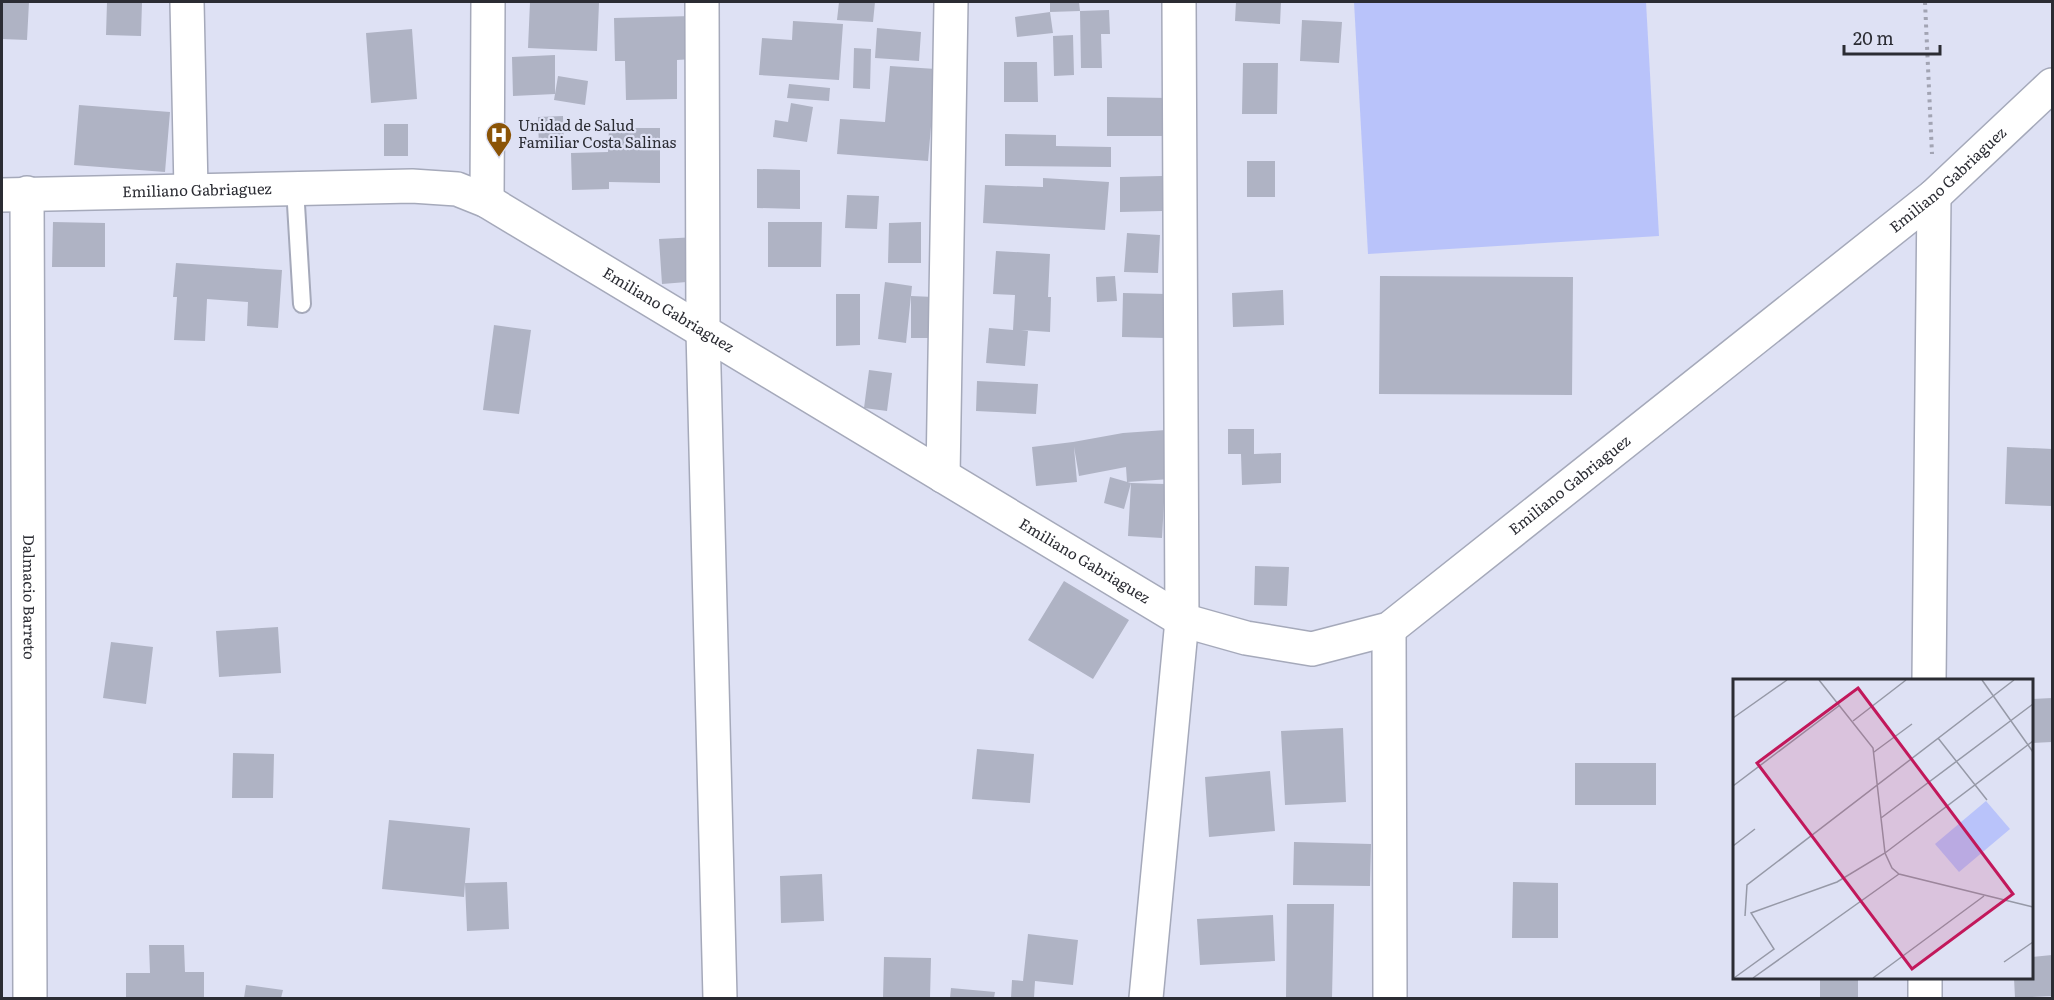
<svg xmlns="http://www.w3.org/2000/svg" width="2054" height="1000" font-family="Literata,serif">
<style>
.green{fill:#b9c3fa}
.building{fill:#afb3c4}
.lines{fill:none;stroke-linecap:round;stroke-linejoin:round}
.service-casing{stroke:#a5a9ba;stroke-width:20}
.minor-casing{stroke:#a5a9ba;stroke-width:36}
.secondary-casing{stroke:#a5a9ba;stroke-width:36}
.path{stroke:#a2a4b3;stroke-width:4;stroke-dasharray:3 4.5;stroke-linecap:butt}
.service{stroke:#fff;stroke-width:16}
.minor{stroke:#fff;stroke-width:33}
.secondary{stroke:#fff;stroke-width:33}
.labels{text-anchor:middle;stroke-width:4.5;stroke-linejoin:round;paint-order:stroke}
.poi-label{font-size:15px;fill:#2b2c33;stroke:#dee1f4;text-anchor:start}
.street-label{font-size:15px;fill:#2b2c33;stroke:#dee1f4}
.inset-road{fill:none;stroke:#9699a7;stroke-width:1.5}
.view{fill:#c2185b;fill-opacity:0.15;stroke:#c2185b;stroke-width:3}
.inset-edge{fill:none;stroke:#2b2c33;stroke-width:3}
</style>
<rect width="100%" height="100%" fill="#dee1f4"/>
<!-- green -->
<path class="green" d="M1354 2H1646L1659 236 1368 254Z"/>
<!-- building -->
<path class="building" d="M2 2H29L27 40 2 39Z
M107 2H142L141 36 106 35Z
M530 2 599 3 597 51 528 48Z
M839 2H875L873 22 837 20Z
M1050 2H1079L1080 11 1050 12 1053 33 1017 37 1015 17 1050 12Z
M1236 2H1281L1280 24 1235 21Z
M1109 10 1110 34H1101L1102 68H1081L1080 11Z
M692 16 693 59 677 60V99L626 100 625 61H615L614 18Z
M1302 20 1342 22 1339 63 1300 61Z
M793 21 843 24 839 80 759 75 762 38 792 40Z
M877 28 921 32 919 61 875 58Z
M412 29 417 99 371 103 366 33Z
M1073 35 1074 75 1054 76 1053 36Z
M854 48 871 49 870 89 853 88Z
M555 55V94L558 76 588 81 585 105 554 100 555 94 513 96 512 57Z
M1004 62H1037L1038 102H1004Z
M1243 63H1278L1277 114H1242Z
M890 66 936 69 928 161 837 154 840 119 885 122Z
M789 84 830 88 829 101 787 98Z
M1107 97 1169 98 1168 136H1107Z
M791 103 813 107 807 142 773 137 775 120 788 122Z
M79 105 170 112 165 172 74 165Z
M563 116 564 148 539 149 538 117Z
M384 124H408V156H384Z
M609 128H660V183L609 182V189L572 190 571 153 608 152Z
M1005 134 1056 135V146L1111 147V167L1005 166Z
M1247 161H1275V197H1247Z
M757 169 800 170V209L757 208Z
M1162 176 1163 211 1120 212V177Z
M1043 178 1109 182 1105 230 983 223 985 185 1043 187Z
M847 195 879 196 877 229 845 228Z
M53 222 105 223V267H52Z
M768 222H822L821 267H768Z
M921 222V263H888L889 223Z
M1127 233 1160 235 1158 273 1124 272Z
M697 237 699 281 662 284 659 239Z
M996 251 1050 254 1048 297H1051L1050 332 1021 330 1028 331 1025 366 986 363 989 328 1013 330 1015 295 993 294Z
M176 263 282 270 278 328 247 326 248 302 207 299 205 341 174 340 177 297H173Z
M1115 276 1117 301 1097 302 1096 277Z
M1380 276 1573 277 1572 395 1379 394Z
M885 282 912 286 906 343 878 339Z
M1283 290 1284 325 1233 327 1232 293Z
M1123 293 1167 294 1165 338 1122 337Z
M836 294H860V345L836 346Z
M911 296 934 297 933 338H911Z
M494 325 531 330 519 414 483 410Z
M869 370 892 373 887 411 864 408Z
M977 381 1038 384 1036 414 976 411Z
M1228 429H1254V454L1281 453V483L1242 485 1241 454H1228Z
M1166 430 1170 479 1127 482 1126 467 1079 476 1074 447 1077 482 1036 486 1032 447 1073 442 1123 433Z
M2007 447 2052 449V506L2005 504Z
M1110 477 1131 483 1124 509 1104 503Z
M1131 483 1165 484 1162 538 1128 536Z
M1255 566 1289 567 1287 606 1254 605Z
M1064 581 1129 620 1093 679 1028 640Z
M278 627 281 673 219 677 216 631Z
M111 642 153 647 146 704 103 698Z
M2052 698V742L2032 743V699Z
M1343 728 1346 802 1285 805 1281 731Z
M977 749 1034 754 1030 803 972 799Z
M233 753 274 754 273 798H232Z
M1575 763H1656V805H1575Z
M1270 771 1275 831 1209 837 1205 777Z
M389 820 470 828 465 883 507 882 509 929 467 931 465 883 464 897 382 889Z
M1294 842 1371 844 1370 886 1293 885Z
M822 874 824 921 781 923 780 876Z
M1513 882 1558 883V938H1512Z
M1287 904H1334L1332 998H1286Z
M1273 915 1275 961 1200 965 1197 919Z
M1028 934 1078 940 1073 985 1035 981 1034 998H1011L1012 980 1023 981Z
M149 945H184L185 972H204V998H126V973H150Z
M2052 955V996L2015 998 2014 978H2032V957Z
M884 957 931 958 930 998H883Z
M1820 978H1858V998H1820Z
M246 985 283 990 281 998H244Z
M951 988 995 992 994 998H950Z"/>
<g class="lines">
<!-- service casing -->
<g class="service-casing">
<path id="service" d="M295 188 302 304"/>
</g>
<!-- minor casing -->
<g class="minor-casing">
<g id="minor">
<path d="M187 2 191 190"/>
<path d="M702 2 703 331 720 998"/>
<path id="s1" d="M27 193 30 998"/>
<path d="M487 201 488 2"/>
<path d="M943 476 951 2"/>
<path d="M1389 629 1390 998"/>
<path d="M1929 680 1934 196"/>
<path d="M1146 998 1182 620 1179 2"/>
<path d="M1925 998V978"/>
</g>
</g>
<!-- secondary casing -->
<g class="secondary-casing">
<g id="secondary">
<path id="s2" d="M2 195 412 186 457 189 487 201 1182 620 1246 638 1312 649 1389 629 1934 196 2052 85"/>
</g>
</g>
<!-- path -->
<path class="path" d="M1925 2 1932 154"/>
<!-- service -->
<use href="#service" class="service"/>
<!-- minor -->
<use href="#minor" class="minor"/>
<!-- secondary -->
<use href="#secondary" class="secondary"/>
</g>
<!-- icons -->
<defs>
<g id="hospital-pin" transform="scale(1.35)"><path d="M0 17L-7.5 6A9.5 9.5 0 1 1 7.5 6Z" fill="#8b5406" stroke="#dee1f4"/><path d="M-5-5h3v3.5h4V-5h3V5h-3V1.5h-4V5h-3Z" fill="#fff"/></g>
</defs>
<g fill-rule="evenodd">
<use href="#hospital-pin" x="499" y="135"/>
</g>
<g class="labels">
<!-- poi labels -->
<g class="poi-label">
<text x="518" y="131">Unidad de Salud<tspan x="518" dy="17">Familiar Costa Salinas</tspan></text>
</g>
<!-- street labels -->
<g class="street-label">
<text dy="5" stroke="none"><textPath href="#s2" startOffset="2229">Emiliano Gabriaguez</textPath></text>
<text dy="5" stroke="none"><textPath href="#s2" startOffset="195">Emiliano Gabriaguez</textPath></text>
<text dy="5" stroke="none"><textPath href="#s2" startOffset="699">Emiliano Gabriaguez</textPath></text>
<text dy="5" stroke="none"><textPath href="#s2" startOffset="1743">Emiliano Gabriaguez</textPath></text>
<text dy="5" stroke="none"><textPath href="#s2" startOffset="1185">Emiliano Gabriaguez</textPath></text>
<text dy="5" stroke="none"><textPath href="#s1" startOffset="404">Dalmacio Barreto</textPath></text>
</g>
</g>
<!-- overview -->
<g transform="translate(1733 679)">
<rect width="300" height="300" fill="#dee1f4"/>
<path d="M253 122 277 150 226 193 202 165Z" fill="#b9c3fa"/>
<path class="inset-road" d="M86 1 140 69 152 174 159 189 166 195 300 228M249 1 300 73M0 39 54 1M120 42 173 1M205 59 254 121M141 73 179 45M0 107 107 26M148 139 300 25M0 167 22 150M12 237 14 206 281 1M271 283 300 263M1 299 41 270 18 234 104 203 152 174 300 62M20 299 166 195M140 299 251 217"/>
<path class="view" d="M125 9 280 215 179 290 24 84Z"/>
<rect width="300" height="300" class="inset-edge"/>
</g>
<!-- border -->
<rect width="2054" height="1000" fill="none" stroke="#2b2c33" stroke-width="6"/>
<!-- scale -->
<path d="M1844 45v9h96v-9" fill="none" stroke="#2b2c33" stroke-width="3"/>
<text x="1853" y="45" font-size="18" fill="#2b2c33" stroke="#dee1f4" stroke-width="4.5" paint-order="stroke">20 m</text>
</svg>
